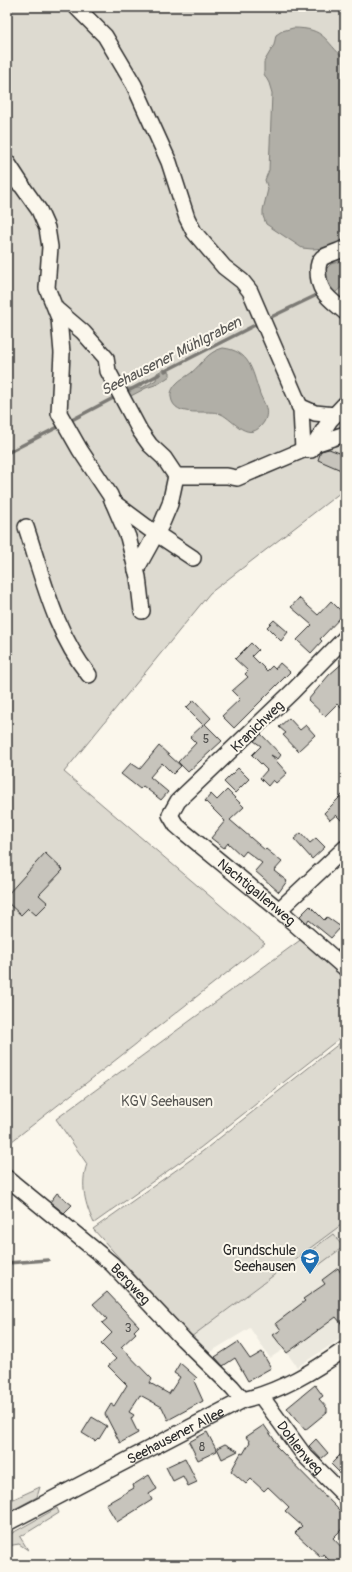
<svg xmlns="http://www.w3.org/2000/svg" width="352" height="1572" font-family="Pangolin,sans-serif">
<style>
.built{fill:#ebe8de}
.green{fill:#dddad0;stroke:#84827e}
.water{fill:#b1afa7;stroke:#7b7a75}
.lines{fill:none;stroke-linecap:round;stroke-linejoin:round}
.stream{stroke:#7b7a75;stroke-width:3.5}
.building{fill:#c7c4bc;stroke:#2b2b2b}
.minor-casing{stroke:#2b2b2b;stroke-width:18}
.minor{stroke:#fbf7ec;stroke-width:15}
.labels{text-anchor:middle;stroke-width:4;stroke-linejoin:round;paint-order:stroke}
.number-label{font-size:12px;fill:#52514f}
.street-label{font-size:14px;fill:#2b2b2b;stroke:#fbf7ec}
.park-label{font-size:14px;fill:#585754;stroke:#fbf7ec}
.poi-label{font-size:14px;fill:#2b2b2b;stroke:#fbf7ec;text-anchor:end}
.water-label{font-size:15px;font-style:italic;fill:#5a5956;stroke:#fbf7ec}
</style>
<rect width="100%" height="100%" fill="#fbf7ec"/>
<filter id="ink" filterUnits="userSpaceOnUse"><feTurbulence type="fractalNoise" baseFrequency=".025" numOctaves="2"/><feDisplacementMap in="SourceGraphic" scale="8" xChannelSelector="R" yChannelSelector="G"/><feConvolveMatrix kernelMatrix="1 2 1 2 8 2 1 2 1" color-interpolation-filters="sRGB"/></filter>
<g filter="url(#ink)">
<!-- built -->
<path class="built" d="M345 1222V1336L297 1367 284 1349 270 1358 250 1328 207 1354 191 1337Z"/>
<!-- green -->
<path class="green" d="M7 7H345V489L210 593 64 772 265 943 7 1145Z
M303 938 345 976V1034L200 1148 94 1223C85 1205 80 1184 87 1164L56 1119Z
M345 1039V1222L191 1337 93 1229 203 1151Z
M333 1234 343 1247 311 1271 301 1258Z
M40 1487 37 1497 7 1513V1502Z
M57 1508 59 1513 20 1537 28 1550 19 1544 7 1546V1536Z"/>
<!-- water -->
<path class="water" d="M293 28C326 28 324 41 345 59V241L326 248 312 249 302 248 266 224 263 216V210L268 189 265 180 269 170 272 93 269 83 264 74V62L274 45 276 35 282 31Z
M345 260V284L335 293H329L324 271 331 264Z
M223 348C250 351 252 370 259 391 262 402 271 409 264 422 249 445 234 420 221 414 209 408 174 420 171 397 170 393 173 387 176 384 180 379 186 377 191 373 203 363 207 352 223 348Z
M164 369 170 372V376L158 384 146 388 129 397 126 388H142L156 380 157 373Z"/>
<g class="lines">
<!-- stream -->
<path class="stream" d="M267 319 321 293
M165 371 259 323
M130 390 160 374
M68 422 117 396
M7 453 62 425
M7 1263 48 1260"/>
</g>
<!-- building -->
<path class="building" d="M329 449 345 455 341 470 318 460 321 451Z
M299 598 318 615 331 601 344 614 320 639 322 641 311 653 297 640 312 625 291 607Z
M274 620 288 632 281 641 267 627Z
M251 643 258 650 252 656 267 671 272 666 275 669 280 663 290 672 234 728 222 716 240 699 232 691 248 677 245 674 248 671 235 659Z
M345 661V712L337 704 325 716 308 700 329 675Z
M194 700 211 718 205 724 222 741 188 772 178 762 196 743 190 737 203 725 186 708Z
M289 718 300 730 306 725 315 735 298 751 283 735 286 733 279 727Z
M261 734 281 755 278 759 271 755 287 773 276 783 273 780 268 786 260 778 267 770 252 755 261 746 254 741Z
M159 746 181 766 173 774 162 763 150 777 168 792 161 800 143 786 140 789 121 774 131 763 140 769Z
M238 768 249 779 235 793 224 782Z
M227 790 244 807 230 820 265 850 266 849 282 862 274 871 287 881 279 892 255 871 262 863 246 851 242 856 228 843 224 848 211 838 225 821 205 801 211 794 217 800Z
M345 792V824L336 815 330 820 324 813Z
M301 833 310 843 316 838 325 847 312 859 294 839Z
M45 853 63 870 39 895 48 903 36 915 28 908 21 915 7 902V895Z
M310 906 324 920 327 917 341 927 331 938 309 920 307 923 300 916Z
M57 1193 72 1205 64 1213 50 1202Z
M338 1268 341 1273 345 1270V1328L336 1317 287 1353 273 1335 281 1330 276 1323 305 1301 303 1299 325 1284 322 1280Z
M107 1292 139 1326 134 1331 136 1333 121 1347 152 1379 150 1383 169 1394 180 1377 174 1373 180 1363 197 1378 194 1381 203 1401 168 1420 162 1407 140 1395 129 1412 134 1415 131 1419 138 1433 120 1443 105 1414 111 1404 114 1406 127 1385 108 1366 116 1359 101 1344 112 1333 102 1323 107 1319 93 1304Z
M238 1342 250 1359 262 1352 271 1368 248 1381 235 1358 223 1366 215 1357Z
M315 1385 323 1396 319 1399 327 1408V1412L305 1430 287 1408Z
M92 1417 107 1426 99 1439 98 1438 95 1441 82 1433Z
M264 1425 278 1445 276 1446 345 1516V1526L333 1538 345 1551V1565H334L323 1554 321 1557 295 1533 302 1526 285 1511 289 1507 268 1487 264 1491 251 1479 246 1484 231 1471 241 1453 243 1454 250 1442 246 1437Z
M207 1432 217 1451 198 1460 189 1442Z
M316 1439 328 1453 321 1459 309 1446Z
M225 1444 238 1451 222 1459 217 1448Z
M345 1450V1478L331 1464Z
M185 1458 197 1482 188 1486 183 1476 173 1481 166 1467Z
M149 1475 157 1489 149 1494 152 1500 117 1522 106 1504 134 1488 133 1485Z"/>
<g class="lines">
<!-- minor casing -->
<g class="minor-casing">
<g id="minor">
<path d="M76 7 105 36 134 85 169 162 187 218 194 232 224 267 242 281 250 291 301 409 303 450"/>
<path d="M7 162 22 185"/>
<path d="M7 178H12L22 186 39 210 47 228 50 247 47 288 59 318 62 353 59 413 80 450 110 495 128 537 138 577 142 611"/>
<path d="M345 248C338 252 328 254 322 258 319 261 318 266 318 270 318 293 329 298 345 312"/>
<path d="M56 309 83 332 106 358 108 371 140 431 150 445 164 458 176 476 170 504 162 523 136 570"/>
<path d="M299 406 315 413 335 415"/>
<path d="M315 444 345 434"/>
<path d="M176 476H227L237 478 303 450H311L330 420 345 404"/>
<path d="M113 502 148 528 193 558"/>
<path d="M26 527C43 578 55 633 89 675"/>
<path id="s1" d="M345 638 292 692 178 801 170 815 176 825 184 832 279 910 345 968"/>
<path d="M279 910 345 848"/>
<path id="s2" d="M7 1178 112 1264 183 1339 232 1387 243 1400"/>
<path id="s3" d="M261 1396 304 1455 345 1496"/>
<path id="s4" d="M7 1523 243 1400C281 1391 314 1371 345 1349"/>
</g>
</g>
<!-- minor -->
<use href="#minor" class="minor"/>
</g>
</g>
<!-- icons -->
<defs>
<g id="school-pin" transform="scale(1)"><path d="M0 17L-7.5 6A9.5 9.5 0 1 1 7.5 6Z" fill="#1f6fb2" stroke="#fbf7ec"/><path d="M0-5L7-2L0 1L-7-2ZM-4 1L0 2.5L4 1V4Q0 6-4 4Z" fill="#fff"/></g>
</defs>
<g fill-rule="evenodd">
<use href="#school-pin" x="310" y="1258"/>
</g>
<g class="labels">
<!-- number labels -->
<g class="number-label">
<text x="206" y="743">5</text>
<text x="128" y="1332">3</text>
<text x="202" y="1451">8</text>
</g>
<!-- street labels -->
<g class="street-label">
<text transform="translate(257 726) rotate(-44)" y="5">Kranichweg</text>
<text dy="5" stroke="none"><textPath href="#s1" startOffset="366">Nachtigallenweg</textPath></text>
<text dy="5" stroke="none"><textPath href="#s2" startOffset="163">Bergweg</textPath></text>
<text dy="5" stroke="none"><textPath href="#s4" startOffset="190">Seehausener Allee</textPath></text>
<text dy="5" stroke="none"><textPath href="#s3" startOffset="65">Dohlenweg</textPath></text>
</g>
<!-- park labels -->
<g class="park-label">
<text x="167" y="1106">KGV Seehausen</text>
</g>
<!-- poi labels -->
<g class="poi-label">
<text x="296" y="1255">Grundschule<tspan x="296" dy="16">Seehausen</tspan></text>
</g>
<!-- water labels -->
<g class="water-label">
<text transform="translate(171 356) rotate(-27)" y="5">Seehausener Mühlgraben</text>
</g>
</g>
<!-- margin -->
<rect width="352" height="1572" fill="none" stroke="#fbf7ec" stroke-width="24"/>
<rect x="12" y="12" width="328" height="1548" fill="none" stroke="#2b2b2b" stroke-width="1.5" filter="url(#ink)"/>
</svg>
